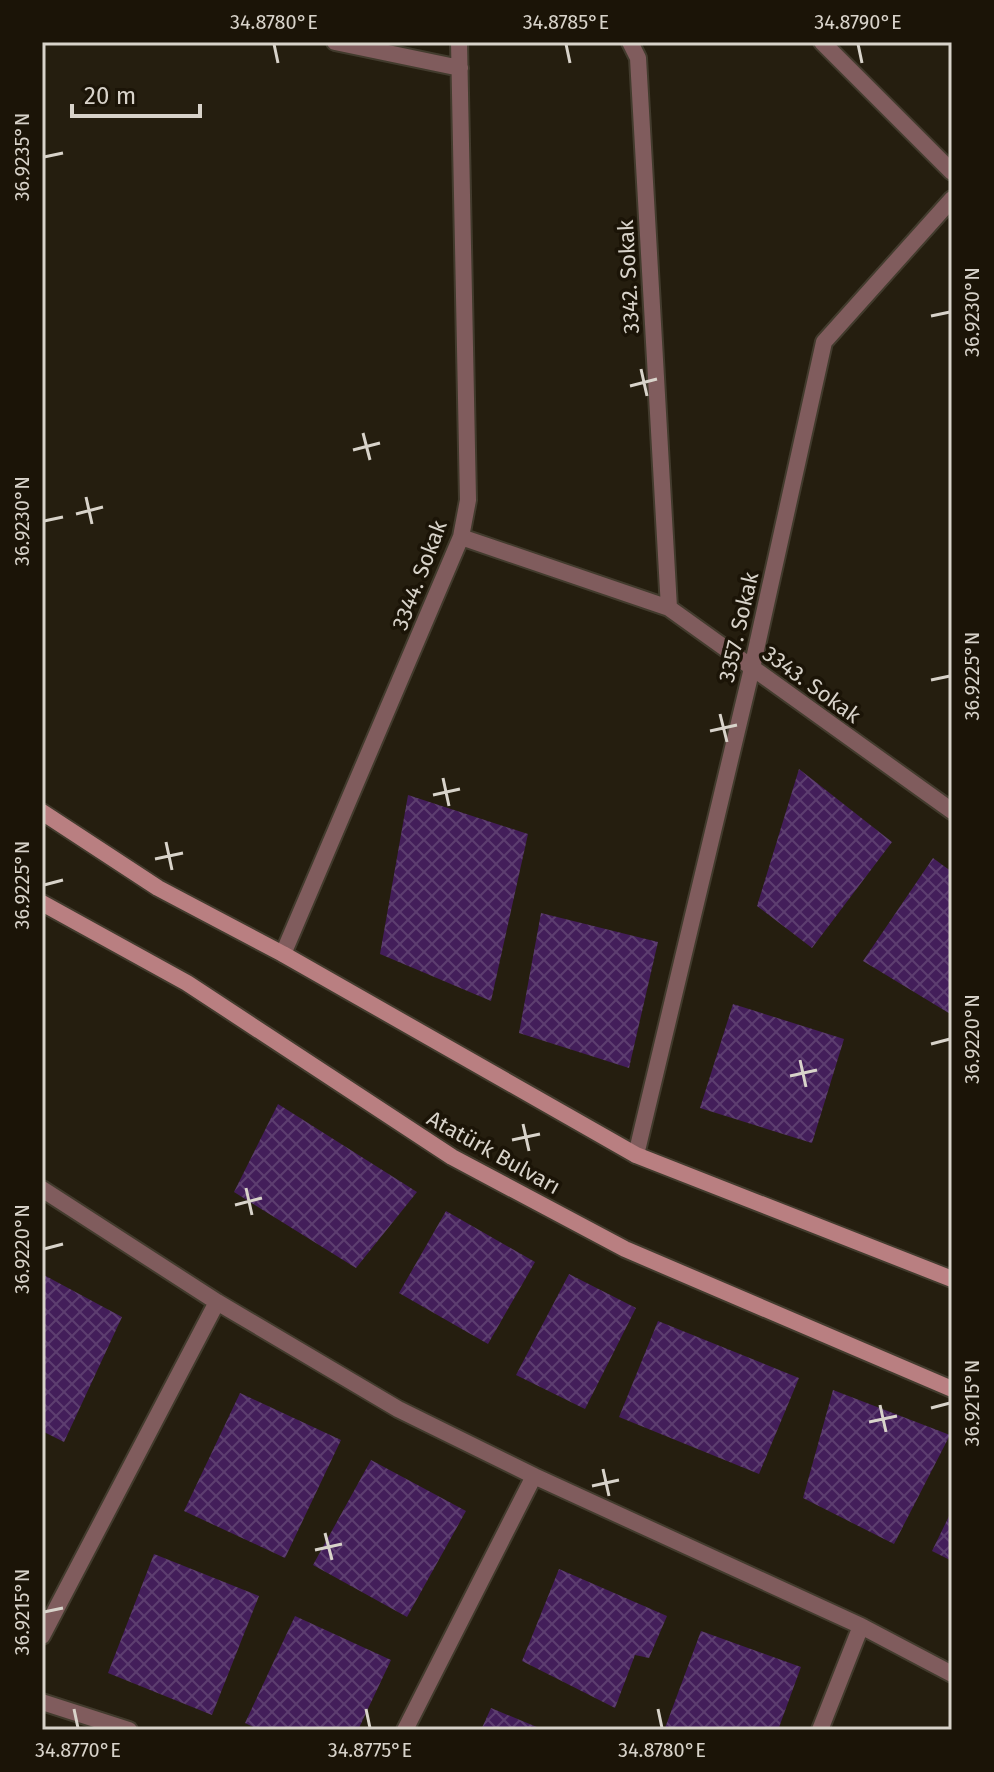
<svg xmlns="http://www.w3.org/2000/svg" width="994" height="1772" font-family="'Fira Sans',sans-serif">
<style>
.building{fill:url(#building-cross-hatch)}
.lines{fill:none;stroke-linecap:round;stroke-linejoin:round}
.minor-casing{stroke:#423b2d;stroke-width:20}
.tertiary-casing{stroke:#423b2d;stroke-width:20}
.secondary-casing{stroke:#423b2d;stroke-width:20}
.minor{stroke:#805c5d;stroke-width:16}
.tertiary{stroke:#805c5d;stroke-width:16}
.secondary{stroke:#b97f81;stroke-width:16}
.ticks{fill:none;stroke:#d8d3ca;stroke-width:3}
.labels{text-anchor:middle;stroke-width:7;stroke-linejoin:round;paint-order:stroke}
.street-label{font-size:22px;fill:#d8d3ca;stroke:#1b1407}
.neatline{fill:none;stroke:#d8d3ca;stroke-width:3}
.ticks-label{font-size:20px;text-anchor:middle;fill:#d8d3ca}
</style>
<defs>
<pattern id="building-cross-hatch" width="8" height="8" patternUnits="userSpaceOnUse" patternTransform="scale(2)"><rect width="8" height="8" fill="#431e5a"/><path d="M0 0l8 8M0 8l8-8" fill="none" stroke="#5d3e70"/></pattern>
</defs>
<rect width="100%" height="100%" fill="#251e0f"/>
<!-- building -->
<path class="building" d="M799 769 892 842 812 948 757 906Z
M408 795 528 834 491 1001 380 954Z
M933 858 952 872V1015L863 961Z
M541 913 658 942 629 1068 519 1033Z
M733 1004 844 1039 812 1143 700 1108Z
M278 1104 417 1192 356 1268 234 1192Z
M446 1211 535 1262 488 1344 399 1293Z
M42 1274 122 1317 64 1442 42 1431Z
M569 1274 636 1308 585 1409 516 1375Z
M658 1321 799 1378 759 1474 619 1417Z
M833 1390 950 1435 894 1544 803 1498Z
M240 1393 341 1440 285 1558 184 1511Z
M371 1460 466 1511 407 1617 313 1565Z
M952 1510V1561L932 1551Z
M154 1554 259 1596 212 1715 108 1673Z
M559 1569 667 1616 649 1658 635 1655 615 1708 522 1661Z
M295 1616 391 1660 358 1730H260L245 1723Z
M701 1631 801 1667 778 1730 665 1728Z
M491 1708 544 1730H481Z"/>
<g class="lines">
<!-- minor casing -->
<g class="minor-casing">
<path id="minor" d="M335 42 460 68
M630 42 638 58 669 608
M822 42 952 172
M461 537 669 608 952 811
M283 954 461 537 468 500 459 42
M636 1155 752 668 824 342 952 199
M42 1189 217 1302 398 1409 534 1476 861 1626 952 1674
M42 1636 217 1302
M405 1730 534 1476
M820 1730 861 1626"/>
</g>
<!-- tertiary casing -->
<g class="tertiary-casing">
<path id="tertiary" d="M42 1702 129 1730"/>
</g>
<!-- secondary casing -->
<g class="secondary-casing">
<path id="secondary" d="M42 812 158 888 283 954 636 1155 952 1279
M42 903 187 983 452 1157 625 1249 952 1389"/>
</g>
<!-- minor -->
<use href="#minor" class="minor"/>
<!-- tertiary -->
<use href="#tertiary" class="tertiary"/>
<!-- secondary -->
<use href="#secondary" class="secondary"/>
</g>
<!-- ticks -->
<path class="ticks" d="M274 44 278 63M566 44 570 63M858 44 862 63M44 157 63 153M931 316 950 312M641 369 647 396M630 386 657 379M363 433 370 460M353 450 380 443M86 497 92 524M76 514 103 507M44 521 63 517M931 680 950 676M720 714 727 742M710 731 737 725M443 778 449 806M433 795 460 789M166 842 172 870M155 859 183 853M44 885 63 880M931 1044 950 1039M800 1060 806 1087M790 1076 817 1070M523 1124 529 1151M512 1140 540 1134M246 1188 252 1215M235 1205 262 1198M44 1249 63 1244M880 1405 886 1432M931 1408 950 1403M869 1422 897 1416M603 1469 609 1496M592 1486 619 1480M325 1533 332 1560M315 1550 342 1544M44 1612 63 1608M74 1709 78 1728M366 1709 370 1728M658 1709 662 1728"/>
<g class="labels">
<!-- street labels -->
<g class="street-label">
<text transform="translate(628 277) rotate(-93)" y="8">3342. Sokak</text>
<text transform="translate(419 575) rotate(-69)" y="8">3344. Sokak</text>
<text transform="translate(738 627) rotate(-77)" y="8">3357. Sokak</text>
<text transform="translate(812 684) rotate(36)" y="8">3343. Sokak</text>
<text transform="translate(494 1152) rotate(29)" y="8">Atatürk Bulvarı</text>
</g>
</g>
<!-- border -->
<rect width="994" height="1772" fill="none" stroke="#1b1407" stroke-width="88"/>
<!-- scale -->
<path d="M72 104v12h128v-12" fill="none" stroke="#d8d3ca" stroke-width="4"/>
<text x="84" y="104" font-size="24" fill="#d8d3ca" stroke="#1b1407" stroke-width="6" paint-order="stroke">20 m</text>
<rect x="44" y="44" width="906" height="1684" class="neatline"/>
<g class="ticks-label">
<text x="274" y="29">34.8780°E</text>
<text x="566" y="29">34.8785°E</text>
<text x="858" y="29">34.8790°E</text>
<text transform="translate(22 157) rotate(-90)" y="7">36.9235°N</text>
<text transform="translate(972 312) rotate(-90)" y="7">36.9230°N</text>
<text transform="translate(22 521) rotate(-90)" y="7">36.9230°N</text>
<text transform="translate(972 676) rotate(-90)" y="7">36.9225°N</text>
<text transform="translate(22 885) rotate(-90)" y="7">36.9225°N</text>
<text transform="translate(972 1039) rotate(-90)" y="7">36.9220°N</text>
<text transform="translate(22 1249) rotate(-90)" y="7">36.9220°N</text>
<text transform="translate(972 1403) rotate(-90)" y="7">36.9215°N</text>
<text transform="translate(22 1612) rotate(-90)" y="7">36.9215°N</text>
<text x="78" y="1757">34.8770°E</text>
<text x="370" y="1757">34.8775°E</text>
<text x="662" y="1757">34.8780°E</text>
</g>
</svg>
